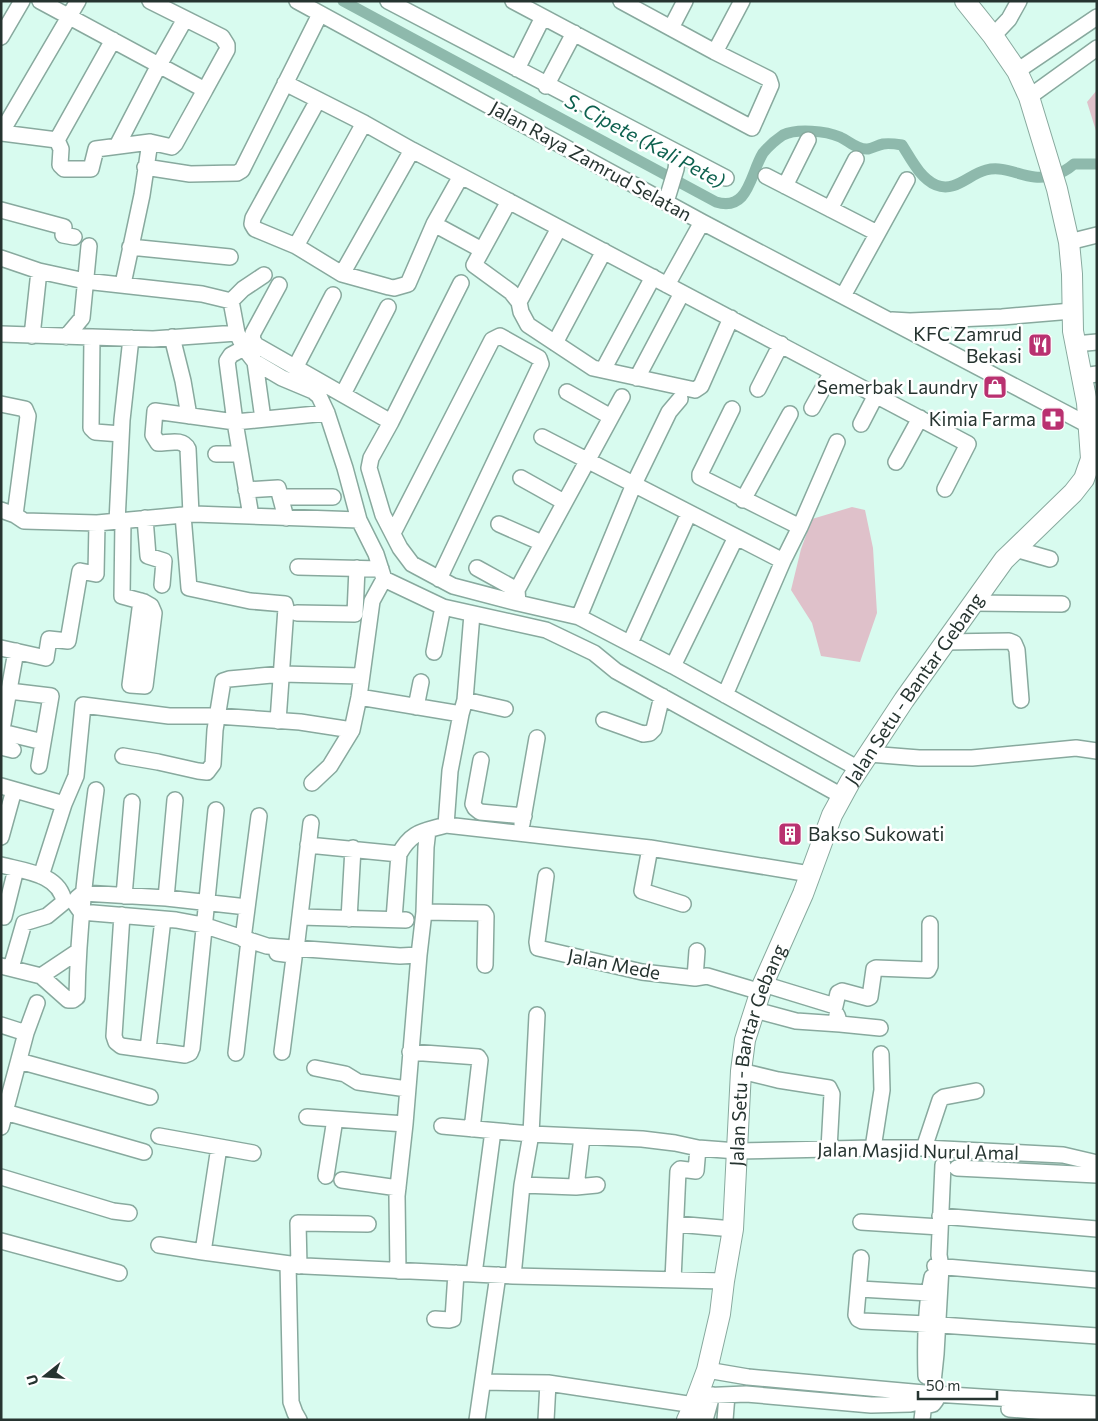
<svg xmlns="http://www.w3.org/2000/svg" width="1098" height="1421" font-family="Commissioner,sans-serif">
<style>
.green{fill:#dfc1ca}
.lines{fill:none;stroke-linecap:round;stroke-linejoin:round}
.canal{stroke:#8eb9ac;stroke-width:11}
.minor-casing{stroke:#88a99e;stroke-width:18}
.major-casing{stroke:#88a99e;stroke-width:22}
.minor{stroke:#fff;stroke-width:15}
.major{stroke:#fff;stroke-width:20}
.labels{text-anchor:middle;stroke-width:5;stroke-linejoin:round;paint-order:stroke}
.street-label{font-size:19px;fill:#263430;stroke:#fff}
.poi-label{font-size:19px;fill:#263430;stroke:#fff;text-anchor:end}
.water-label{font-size:20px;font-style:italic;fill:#0e614f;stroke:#fff}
</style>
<rect width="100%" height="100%" fill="#d8fbef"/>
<!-- green -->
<path class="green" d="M1097 90V134L1087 102Z
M852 507 865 510 873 548 877 613 860 662 821 656 812 623 791 590 801 549 812 519Z"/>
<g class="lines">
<!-- canal -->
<path class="canal" d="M343 1 716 202C749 212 750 174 763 153 768 147 777 139 783 135 797 128 826 131 840 137 849 141 857 150 868 149 873 148 878 145 883 144 889 143 896 144 902 145 911 159 920 178 936 185 955 193 969 174 986 170 1010 164 1028 184 1054 175 1062 173 1067 170 1074 164H1097"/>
<!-- minor casing -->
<g class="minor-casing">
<path id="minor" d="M40 1 205 90 227 50V45L222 37 150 1
M297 1 702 222 1090 426
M388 1 726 178
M513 1 752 128 771 85 769 79 715 52 621 1
M71 13 78 1
M671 28 685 1
M993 36 1009 19 1019 1
M1 37 22 1
M715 52 742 1
M517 69 543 17
M1017 71 1097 17
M285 83 364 123 412 150 968 444 945 489
M546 86 574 33
M1029 97 1097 48
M318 100 253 218 252 224 255 229 296 246 342 274 389 287 394 288 408 284 434 224 461 176
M1 133 69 17
M2 133 57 140
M57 140 61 149 60 165 64 169H91L96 149 150 142 172 147 175 144 205 90
M57 140 113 40
M117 146 159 65 185 19
M145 167 190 174 237 173 242 170 320 14
M766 176 877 233
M785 186 808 140
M509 201 474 265 511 292 519 302 521 312 528 325 593 368 695 390 701 386 731 318
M666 202 676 169 678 154
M830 209 856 159
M1 210 64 227 63 235 74 237
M434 224 482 250
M1069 242 1097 235
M296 246 364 123
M130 247 230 257
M1 258 39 271 85 281 202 294 231 301 243 289 264 275
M342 274 412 150
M461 283 391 422 371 458 369 468 383 515 400 548 412 564 453 586 518 603 579 617 673 666 859 769
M123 284 142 195 150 142
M279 285 253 333 252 339 256 345 391 422
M667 285 702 222
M843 296 907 180
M231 301 237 333
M519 302 559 228
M892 320 910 321 1002 317 1072 311
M1 334 153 339 237 333 244 348 255 362 282 378 313 391 319 396 327 413 345 468 359 520 376 554 384 579 443 607 546 630 594 653 616 671 842 796
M32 336 39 271
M66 337 82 318 89 246
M92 337 91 428 95 432 121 434
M172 337 183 381 189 416
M555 343 604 251
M1075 344 1097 342
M244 348 231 355 227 361 235 422 251 516
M255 362 263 419
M295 368 333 295
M603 370 653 277
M1082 376 1097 374
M637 378 682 293
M758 389 781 344
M567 392 611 417
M343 394 388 307
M1 404 25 409 28 416 15 515
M812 408 832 372
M861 424 876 395
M542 437 783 561
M216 454H240
M896 462 920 418
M521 478 564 502
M246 490 278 488 286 518
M281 497H333
M743 500 790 414
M1 510 15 515 24 521 97 523 194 514 359 520
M191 514 188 449C183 438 169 443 158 443L153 435 155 411 235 422 327 413
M183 515 189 588 250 601 285 604 286 608 278 721
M145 518 148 556 164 561 162 585
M123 520 122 596 144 602 151 606 154 613 145 686 130 685 141 601
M117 522 122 420 131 338
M499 524 542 543
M800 527 837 442
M393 533 492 340 500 336 539 358 541 364 439 579
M1015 549 1050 559
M298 567 381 569
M477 568 517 590
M518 603 517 590 622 397
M973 603 1062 604
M297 613 355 614 357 568
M579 617 634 484 669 412 680 399
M945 642 1009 641 1014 643 1017 650 1021 700
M630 643 689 513
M1 648 46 658 49 639 68 641 80 571 96 574 97 523
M434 652 443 607
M673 666 736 537
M9 691 51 696 39 766
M725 695 783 561 800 527 700 477V474L732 409
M359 697 461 714
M465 700 505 709
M416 707 421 682
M604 720 643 734 650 733 654 729 662 696
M2 732 43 742
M1 735 16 651
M1 747 13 750
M869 754 919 758H972L1076 748 1097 751
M123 756 158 762 198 771 207 772 213 764 215 730 223 681 229 679 282 674 361 676
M481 760 473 804 475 808 480 812 524 816
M312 783 330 766 352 730 359 697 372 601 384 579
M1 786 64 804
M522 824 537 738
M446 825 450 771 461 714 465 700 472 614
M1 837 14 790
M308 845 399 854C412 831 422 832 446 825L650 848 810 874
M650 848 642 891 683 904
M1 865C24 871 60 874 64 902L47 916 24 923 11 968
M41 876 64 804 76 776 83 705 169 716H217L300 722 352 730
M546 876 537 942 538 948 642 972 695 978 707 976 761 992
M124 896 132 802
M77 898 83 893 166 898 247 907
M166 898 175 800
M74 902 81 912 176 920 203 925 267 946 400 956 419 955 424 912 426 847 428 830
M424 912 484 913 486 916 485 965
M122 915 114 1036 116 1042 121 1046 185 1055 190 1053 192 1048 216 810
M4 917 16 869
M300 917 406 920
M349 919 353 848
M394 919 399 854
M243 939 259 816
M297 941 311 823
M277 953 292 955 294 958 282 1052
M1 966 41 976 77 952
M41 976 68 1000H73L77 997C78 928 87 859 96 790
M695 978 697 951
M763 984 835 1006 838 993 842 991 868 998 870 997 874 969 876 968 928 970 930 966V924
M755 1010 796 1021 840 1024
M537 1015 531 1134 522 1185 576 1187 597 1185
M837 1015 840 1024 880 1028
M1 1025 26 1033
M148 1049 163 919
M410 1052 478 1057 480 1060 472 1129
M236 1053 249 940
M19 1061 150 1097
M315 1068 345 1074 358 1082 407 1089
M741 1071 778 1080 829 1088 832 1094 829 1149
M5 1112 144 1152
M307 1117 335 1119
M442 1126 531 1134 642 1139 675 1143 698 1148 737 1151 873 1148H924L1063 1155 1097 1163
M1 1127 26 1033 37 1003
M159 1136 253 1153
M219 1147 203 1252 305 1266 513 1276 724 1281
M873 1148 882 1090 881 1054
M924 1148 940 1100 944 1097 976 1091
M957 1168 1097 1175
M326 1176 335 1119 405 1124
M1 1177 113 1211 129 1213
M342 1180 398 1188
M576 1187 582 1137
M940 1216 1097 1229
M861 1222 940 1227
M676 1224 733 1229
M1 1241 119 1273
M159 1245 203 1252
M861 1258 856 1315 858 1319 862 1321 927 1324 1097 1336
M288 1264 291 1402 295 1413 299 1420
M299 1266 298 1223 368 1224
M935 1266 1097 1280
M398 1271 397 1196 405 1124 419 955
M474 1274 493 1131
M513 1276 522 1185
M673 1280 678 1171 680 1169 696 1171 698 1148
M860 1289 929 1293
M435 1319 449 1320 453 1319 456 1273
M707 1370 748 1377 924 1393
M926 1376C925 1343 925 1309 932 1277
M483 1382 548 1383 694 1405
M932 1392 936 1354 941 1267 939 1255 943 1165
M934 1394 936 1400 933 1404 929 1405 924 1403 922 1397 924 1393 929 1392 934 1394 1097 1404
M698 1396 746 1394 871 1405 910 1404 923 1401
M1009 1409 1097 1416
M477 1420 498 1275
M546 1420 548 1383
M705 1420 712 1395
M725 1420 727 1395
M922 1420 924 1403"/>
</g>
<!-- major casing -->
<g class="major-casing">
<g id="major">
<path id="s1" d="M687 1420 694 1405 707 1370 720 1314 724 1281 733 1229 741 1071 745 1040 763 984 803 894 832 815 850 782 904 700 1004 560 1073 493 1084 479 1091 459 1087 403 1073 331 1072 274 1069 242 1057 189 1029 97 1017 71 993 36 965 1"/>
</g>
</g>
<!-- minor -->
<use href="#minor" class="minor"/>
<!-- major -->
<use href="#major" class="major"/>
</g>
<!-- icons -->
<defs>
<g id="restaurant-square" transform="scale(1.25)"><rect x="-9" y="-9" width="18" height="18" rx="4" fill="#b93170" stroke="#fff"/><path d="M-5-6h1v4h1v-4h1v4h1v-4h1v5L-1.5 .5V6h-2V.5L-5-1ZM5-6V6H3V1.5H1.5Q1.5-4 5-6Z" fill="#fff"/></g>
<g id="shop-square" transform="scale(1.25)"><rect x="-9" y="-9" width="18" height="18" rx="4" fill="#b93170" stroke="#fff"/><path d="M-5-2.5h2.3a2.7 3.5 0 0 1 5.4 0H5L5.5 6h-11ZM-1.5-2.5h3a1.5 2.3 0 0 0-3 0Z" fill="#fff"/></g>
<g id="pharmacy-square" transform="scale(1.25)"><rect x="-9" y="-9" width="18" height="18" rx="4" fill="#b93170" stroke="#fff"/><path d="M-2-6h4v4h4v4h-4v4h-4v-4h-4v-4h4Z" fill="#fff"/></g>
<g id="building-square" transform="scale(1.25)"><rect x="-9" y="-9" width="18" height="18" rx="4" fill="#b93170" stroke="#fff"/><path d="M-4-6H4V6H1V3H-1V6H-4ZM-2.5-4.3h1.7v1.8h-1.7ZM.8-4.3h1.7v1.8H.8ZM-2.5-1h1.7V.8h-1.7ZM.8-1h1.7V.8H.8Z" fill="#fff"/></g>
</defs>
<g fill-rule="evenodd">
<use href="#restaurant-square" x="1040" y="345"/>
<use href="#shop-square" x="995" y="387"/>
<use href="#pharmacy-square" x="1053" y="419"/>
<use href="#building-square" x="790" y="834"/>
</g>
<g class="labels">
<!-- street labels -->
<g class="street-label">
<text transform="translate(591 161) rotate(29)" y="7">Jalan Raya Zamrud Selatan</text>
<text dy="7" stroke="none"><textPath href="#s1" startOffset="779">Jalan Setu - Bantar Gebang</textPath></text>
<text transform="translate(614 964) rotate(11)" y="7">Jalan Mede</text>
<text dy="7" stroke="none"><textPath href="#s1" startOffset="374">Jalan Setu - Bantar Gebang</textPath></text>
<text transform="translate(918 1151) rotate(1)" y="7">Jalan Masjid Nurul Amal</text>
</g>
<!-- poi labels -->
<g class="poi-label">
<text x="1022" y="341">KFC Zamrud<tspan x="1022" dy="22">Bekasi</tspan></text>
<text x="978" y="394">Semerbak Laundry</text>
<text x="1036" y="426">Kimia Farma</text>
<text x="808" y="841" text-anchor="start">Bakso Sukowati</text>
</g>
<!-- water labels -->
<g class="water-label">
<text transform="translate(645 141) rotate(28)" y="7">S. Cipete (Kali Pete)</text>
</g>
</g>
<!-- border -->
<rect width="1098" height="1421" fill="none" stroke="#263430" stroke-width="5"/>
<!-- north arrow -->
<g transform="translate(45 1376) rotate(253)" stroke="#ffffff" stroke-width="4" paint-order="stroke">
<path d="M0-4L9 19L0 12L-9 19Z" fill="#263430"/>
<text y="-8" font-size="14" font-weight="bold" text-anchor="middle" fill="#263430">U</text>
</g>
<!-- scale -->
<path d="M918 1391v8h79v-8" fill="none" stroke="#263430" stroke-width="2.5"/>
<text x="926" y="1391" font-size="15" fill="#263430" stroke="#ffffff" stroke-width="4" paint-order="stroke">50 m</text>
</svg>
